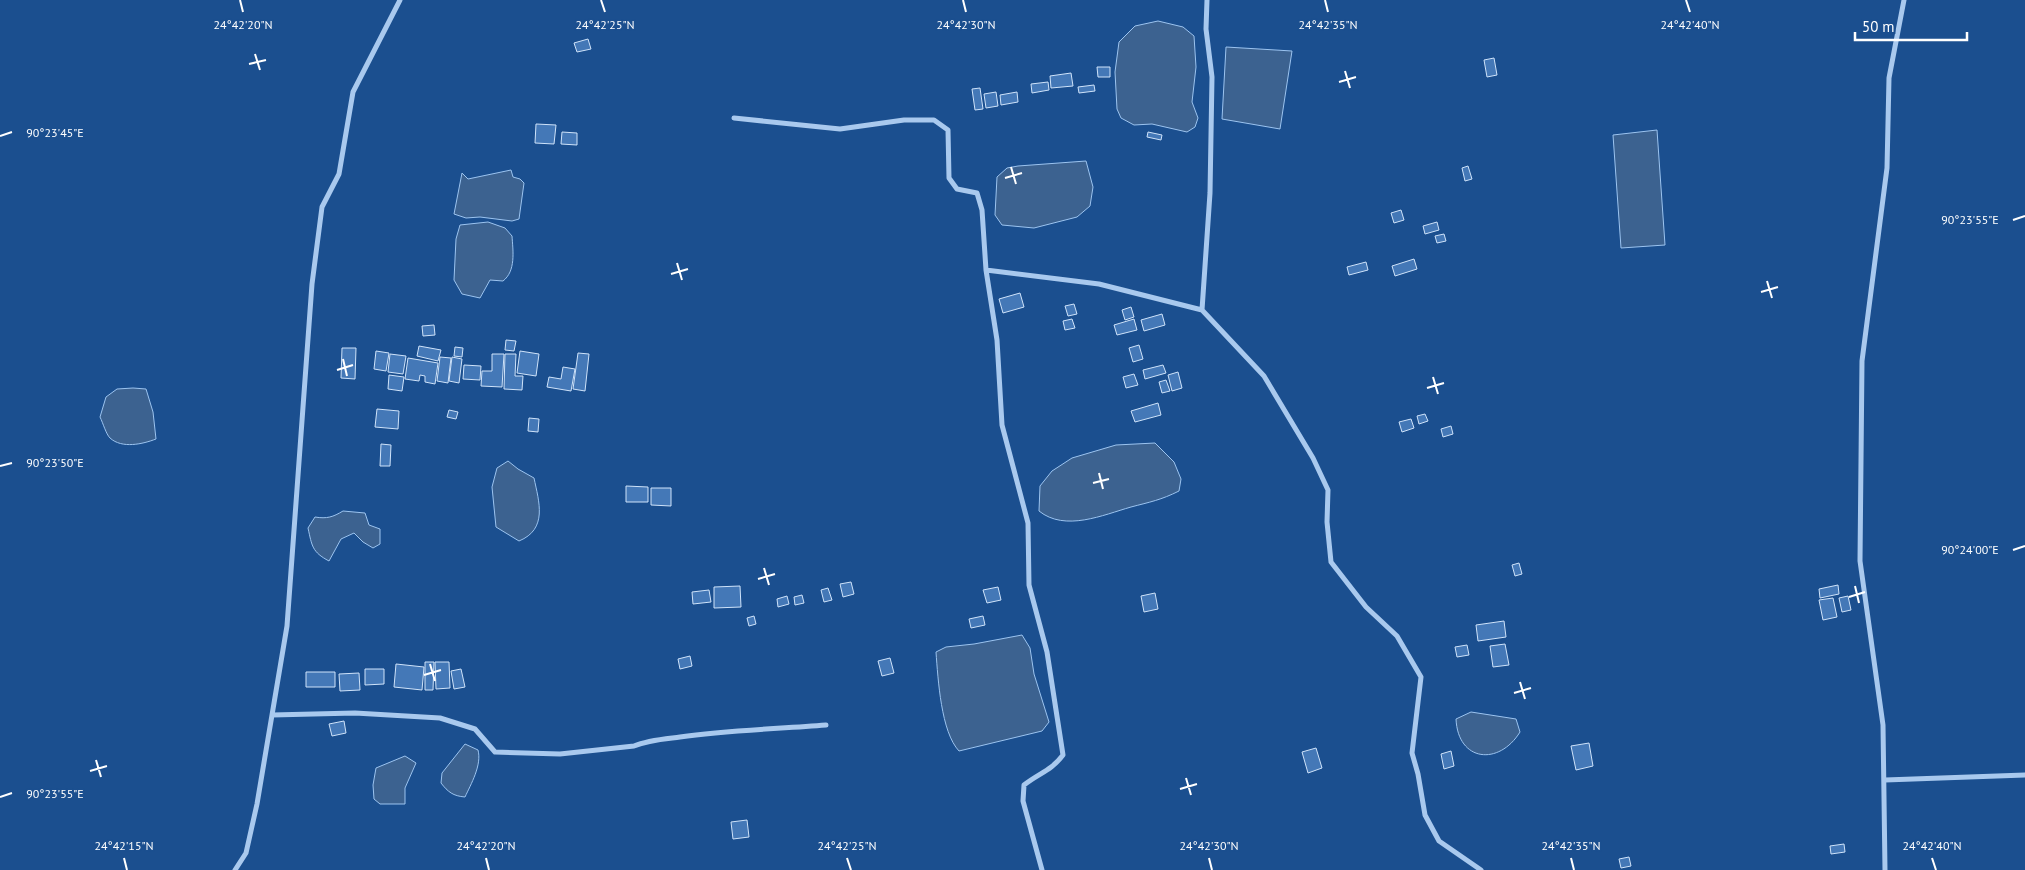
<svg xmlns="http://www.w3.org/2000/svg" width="2025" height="870" font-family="'PT Sans',sans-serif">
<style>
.water{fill:#3c6290;stroke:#9cc4f0}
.building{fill:#4478b7;stroke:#cfe3fa}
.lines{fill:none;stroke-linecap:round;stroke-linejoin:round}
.street{stroke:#a9c9ee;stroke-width:5}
.ticks{fill:none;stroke:#fff;stroke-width:2}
.ticks-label{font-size:12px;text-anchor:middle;fill:#fff;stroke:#1b4f8f;stroke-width:4;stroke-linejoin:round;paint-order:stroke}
</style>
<rect width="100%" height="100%" fill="#1b4f8f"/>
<!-- water -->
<path class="water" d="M1158 21 1183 27 1194 36 1196 67 1192 102 1198 118 1195 127 1187 132 1152 124 1134 125 1121 118 1117 109 1115 72 1119 42 1135 26Z
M1226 47 1292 51 1280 129 1222 119Z
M1657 130 1665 245 1621 248 1613 135Z
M1086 161 1093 187 1090 206 1077 217 1034 228 1002 225 995 215 997 177 1007 168 1018 166Z
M511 170 513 177 520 179 524 183 519 219 512 221 480 217 466 218 454 214 462 173 468 179Z
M488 222 505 228 512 236C513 251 516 271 503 281L490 280 480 298 462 294 454 280 456 239 460 225Z
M133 388 146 389 153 412 156 439C143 444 122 449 110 438 106 434 103 423 100 417L106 397 117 389Z
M1155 443 1174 462 1181 479 1179 491C1161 500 1150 502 1131 507 1103 515 1065 532 1039 511L1040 486 1052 471 1072 458 1116 445Z
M508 461 518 469 534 478C539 502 548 529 519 541L496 527 492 487 497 468Z
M343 511 365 513 369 525 380 529V544L373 548 363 542 354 533 341 539 329 561C312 552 312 546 308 528L315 517C327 519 333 517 343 511Z
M1022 635 1030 648 1034 674 1049 722 1042 731 959 751C941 732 938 679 936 652L946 647 974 644Z
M1471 712 1516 719 1520 732C1499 766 1458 762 1456 719Z
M465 744 478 750C482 765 471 784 465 797 453 796 448 792 441 783L442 773Z
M405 756 416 763 405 788V804H380L374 799 373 785 376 768Z"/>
<!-- building -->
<path class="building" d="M588 39 591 49 577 52 574 43Z
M1494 58 1497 75 1487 77 1484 60Z
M1097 67H1110V77H1098Z
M1071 73 1073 86 1051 88 1050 76Z
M1048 82 1049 90 1032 93 1031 84Z
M1094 85 1095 91 1079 93 1078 87Z
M980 88 983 109 975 110 972 89Z
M996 92 998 106 986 108 984 94Z
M1017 92 1018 102 1001 105 1000 95Z
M536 124 556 125 554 144 535 143Z
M562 132 577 133V145L561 144Z
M1148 132 1162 135 1161 140 1147 137Z
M1468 166 1472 179 1465 181 1462 168Z
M1401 210 1404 220 1394 223 1391 213Z
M1437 222 1439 230 1425 234 1423 226Z
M1444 234 1446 241 1437 243 1435 236Z
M1414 259 1417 269 1395 276 1392 266Z
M1366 262 1368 270 1349 275 1347 267Z
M1020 293 1024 307 1003 313 999 299Z
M1074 304 1077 314 1068 316 1065 306Z
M1131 307 1134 317 1125 320 1122 310Z
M1162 314 1165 325 1144 331 1141 320Z
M1072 319 1075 328 1065 330 1063 321Z
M1134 319 1137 330 1117 335 1114 325Z
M434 325 435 335 423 336 422 326Z
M506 340 516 341 514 351 505 350Z
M1139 345 1143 359 1133 362 1129 348Z
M419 346 441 350 438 361 417 356Z
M455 347 463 348 462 357 454 356Z
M342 348H356L355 379 341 378Z
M376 351 389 353 386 371 374 369Z
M520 351 539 354 536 376 517 373Z
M578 353 589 354 585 391 573 389Z
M390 354 406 356 403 374 388 372Z
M492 354H504L502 387 481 386 482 371H492Z
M505 354H516L515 376H523L522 390 504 389Z
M440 357 451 358 448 383 437 381Z
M452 357 462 359 459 383 449 381Z
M408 358 438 363 435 384 425 382V376L420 375 419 381 405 379Z
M464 365 481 366 480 380 463 379Z
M1163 365 1166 373 1145 379 1143 370Z
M563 367 575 369 571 391 547 387 549 377 561 379Z
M1178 372 1182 388 1172 391 1168 375Z
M1134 374 1138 385 1126 388 1123 377Z
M389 375 404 377 402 391 388 389Z
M1166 380 1170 391 1162 393 1159 382Z
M1158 403 1161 415 1135 422 1131 411Z
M377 409 399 411 398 429 375 427Z
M449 410 458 412 456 419 447 417Z
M1425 414 1428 421 1419 424 1417 416Z
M529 418 539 419 538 432 528 431Z
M1411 419 1414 428 1402 432 1399 422Z
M1451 426 1453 434 1443 437 1441 429Z
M381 444 391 445 390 466H380Z
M626 486 648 487V502H626Z
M651 488H671V506L651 505Z
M1519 563 1522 574 1515 576 1512 565Z
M851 582 854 594 843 597 840 584Z
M1838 585 1839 594 1820 598 1819 589Z
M740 586 741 607 714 608V587Z
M998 587 1001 600 987 603 983 590Z
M828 588 832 600 824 602 821 590Z
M709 590 711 602 693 604 692 592Z
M1155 593 1158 609 1144 612 1141 596Z
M802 595 804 603 795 605 794 597Z
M787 596 789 604 778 607 777 599Z
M1848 596 1851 610 1842 612 1839 598Z
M1833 598 1837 617 1823 620 1819 600Z
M754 616 756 624 749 626 747 618Z
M983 616 985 625 971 628 969 619Z
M1504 621 1506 637 1478 641 1476 625Z
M1505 644 1509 665 1493 667 1490 646Z
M1467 645 1469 655 1457 657 1455 647Z
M690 656 692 666 680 669 678 659Z
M890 658 894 673 882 676 878 661Z
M425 662H434L433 690H425Z
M435 662H449L450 688 436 689Z
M396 664 424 667 422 690 394 687Z
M365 669H384V684L365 685Z
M461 669 465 687 454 689 451 671Z
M306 672H335V687H306Z
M359 673 360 690 340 691 339 674Z
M344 721 346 733 332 736 329 724Z
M1589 743 1593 766 1576 770 1571 746Z
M1316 748 1322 768 1308 773 1302 752Z
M1451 751 1454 766 1444 769 1441 754Z
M747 820 749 837 733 839 731 822Z
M1844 844 1845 852 1831 854 1830 846Z
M1629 857 1631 866 1621 868 1619 859Z"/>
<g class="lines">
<!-- street -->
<path class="street" d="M734 118 840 129 904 120H934L948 130 949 178 957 189 977 193 982 210 986 270 997 340 1002 425 1028 523 1029 585 1047 652 1063 755C1051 771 1039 773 1024 785L1023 801 1042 870
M986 270 1099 284 1202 310 1264 376 1313 458 1328 490 1327 522 1331 562 1366 607 1397 636 1421 677 1412 753 1418 774 1425 815 1439 841 1481 870
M1202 310 1210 193 1212 77 1206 29 1207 0
M272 715 355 713 440 718 475 729 495 752 560 754 634 746C648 740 664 739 680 737 728 730 777 729 826 725
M1885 780 2025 775
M235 870 246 853 257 804 287 626 312 284 322 207 339 174 353 92 400 0
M1885 870 1883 725 1860 561 1862 361 1887 168 1889 78 1904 0"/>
</g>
<!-- ticks -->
<path class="ticks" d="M240 0 243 12M601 0 605 12M963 0 966 12M1325 0 1328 12M1686 0 1690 12M255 54 260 70M249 64 266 60M1345 71 1350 88M1339 82 1356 77M0 136 12 132M1011 167 1016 184M1005 178 1022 173M2013 220 2025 216M677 263 682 280M671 274 688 269M1767 281 1772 298M1761 292 1778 287M343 359 347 376M337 370 353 365M1433 377 1438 394M1427 388 1444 383M0 466 12 463M1099 473 1103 489M1093 483 1109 479M2013 550 2025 546M764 568 769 585M758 579 775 574M1855 586 1859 603M1849 597 1865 592M430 664 435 681M424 675 441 670M1520 682 1525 699M1514 693 1531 688M96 760 101 777M90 771 107 766M1186 778 1191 795M1180 789 1197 784M0 797 12 793M124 858 127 870M486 858 489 870M847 858 851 870M1209 858 1212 870M1571 858 1574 870M1932 858 1936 870"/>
<g class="ticks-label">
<text x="243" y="29">24°42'20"N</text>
<text x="605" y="29">24°42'25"N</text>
<text x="966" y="29">24°42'30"N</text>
<text x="1328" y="29">24°42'35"N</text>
<text x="1690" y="29">24°42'40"N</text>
<text x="55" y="137">90°23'45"E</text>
<text x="1970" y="224">90°23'55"E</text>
<text x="55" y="467">90°23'50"E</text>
<text x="1970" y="554">90°24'00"E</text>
<text x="55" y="798">90°23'55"E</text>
<text x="124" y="850">24°42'15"N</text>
<text x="486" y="850">24°42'20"N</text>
<text x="847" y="850">24°42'25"N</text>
<text x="1209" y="850">24°42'30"N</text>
<text x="1571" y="850">24°42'35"N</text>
<text x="1932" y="850">24°42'40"N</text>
</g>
<!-- scale -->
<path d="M1855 32v8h112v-8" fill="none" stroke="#ffffff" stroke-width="2.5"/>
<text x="1862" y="32" font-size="15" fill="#ffffff" stroke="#1b4f8f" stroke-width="4" paint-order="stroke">50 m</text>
</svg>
